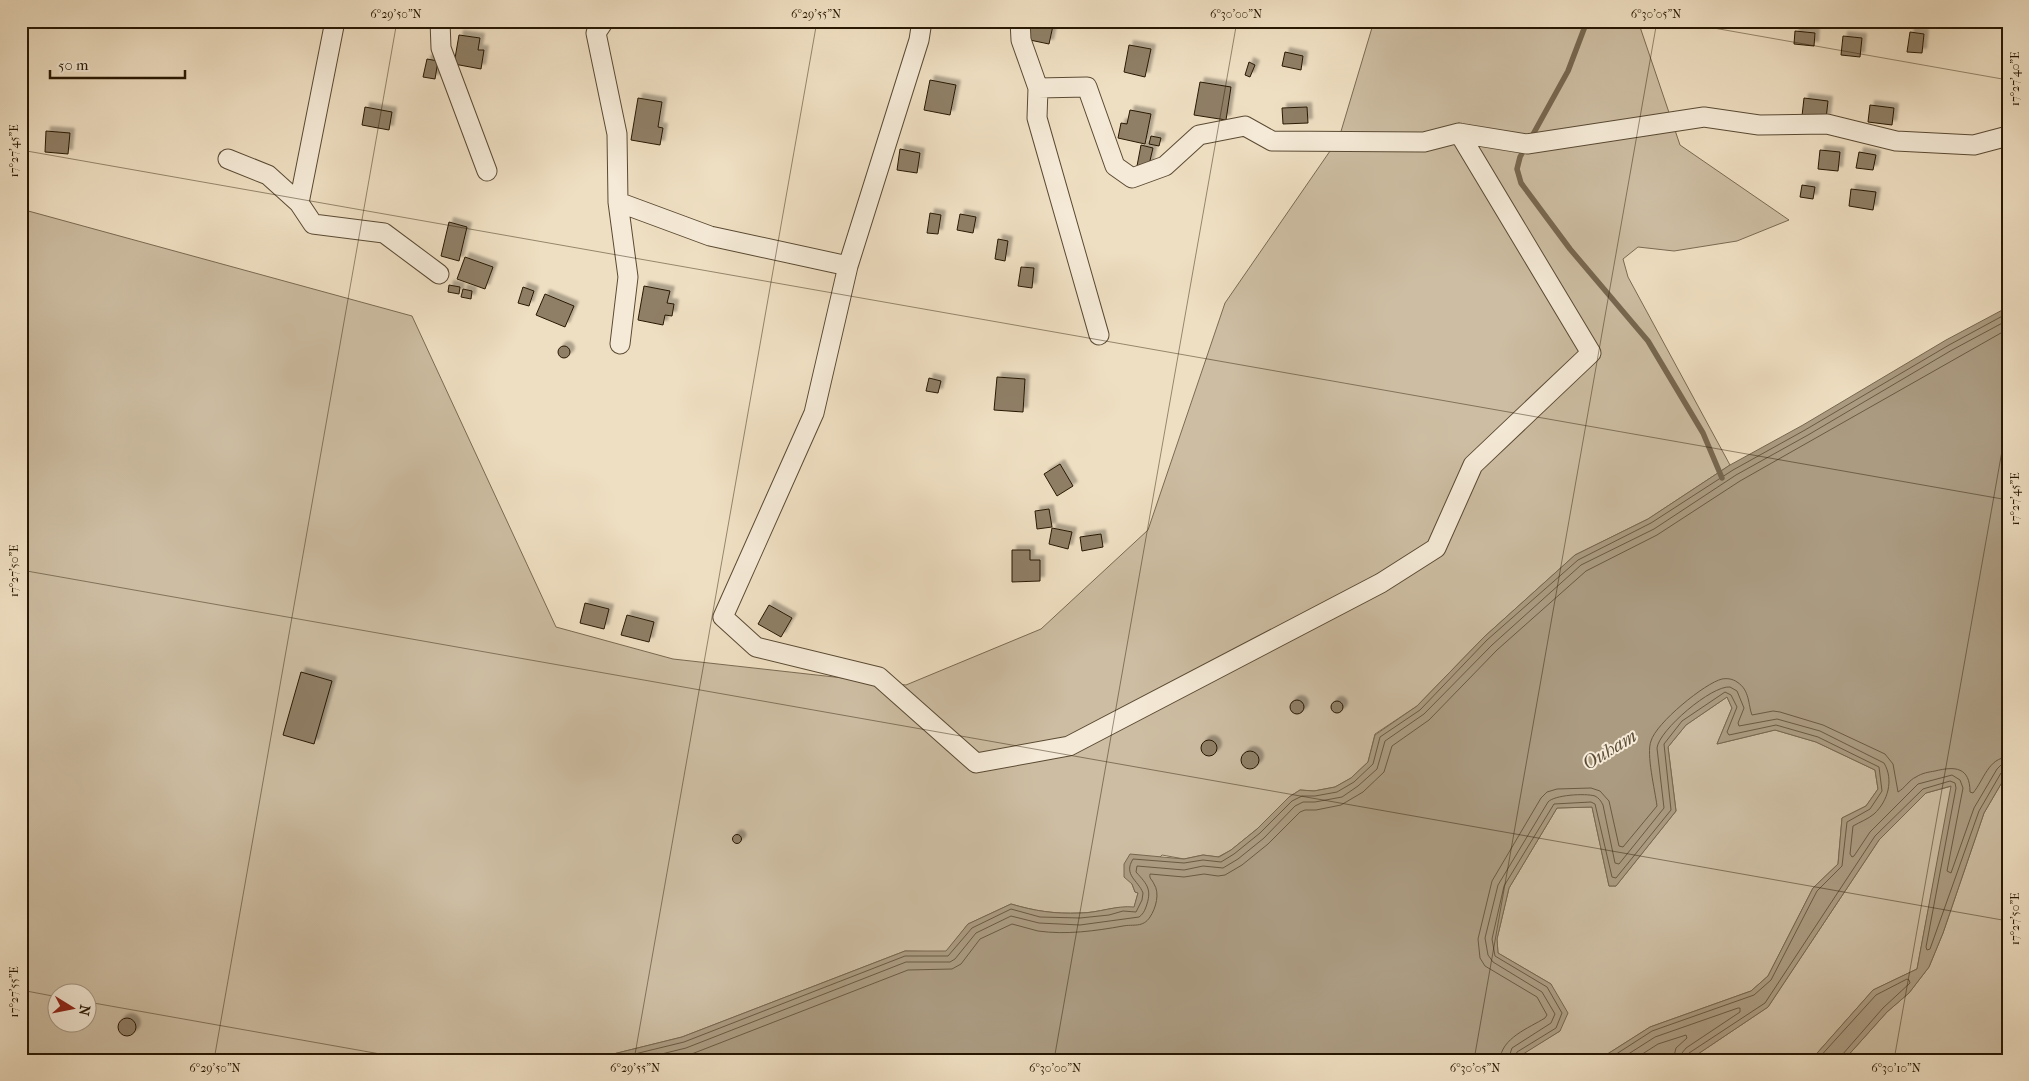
<svg xmlns="http://www.w3.org/2000/svg" width="2029" height="1081" font-family="'IM FELL French Canon',serif">
<style>
.green{fill:#cdbda2;stroke:#7a6a52;fill-rule:evenodd}
.water{fill:#ab9b81;stroke:#77674f}
.lines{fill:none;stroke-linecap:round;stroke-linejoin:round}
.shore{stroke:#6a5a42;stroke-width:1}
.stream{stroke:#77674f;stroke-width:5.5}
.building{fill:#8f7f66;stroke:#281803;filter:url(#shadow)}
.minor-casing{stroke:#5a4a33;stroke-width:21}
.minor{stroke:#f5ead7;stroke-width:19}
.ticks{fill:none;stroke:#281803;stroke-width:1;stroke-opacity:0.45}
.labels{text-anchor:middle;stroke-width:4;stroke-linejoin:round;paint-order:stroke}
.water-label{font-size:19px;font-style:italic;fill:#5c4c35;stroke:#f5ead7}
.neatline{fill:none;stroke:#281803;stroke-width:2}
.ticks-label{font-size:12px;text-anchor:middle;fill:#281803}
</style>
<defs>
<filter id="shadow"><feDropShadow dx="4.5" dy="-4.5" stdDeviation="1" flood-color="#0004"/></filter>
</defs>
<rect width="100%" height="100%" fill="#efdfc2"/>
<filter id="stains"><feTurbulence type="fractalNoise" baseFrequency=".004" numOctaves="4"/><feColorMatrix values="0 0 0 0 .2 0 0 0 0 .09 0 0 0 0 .02 0 0 0 .5 -.17"/></filter>
<radialGradient id="worn" r=".72"><stop offset=".6" stop-color="#630" stop-opacity="0"/><stop offset="1" stop-color="#630" stop-opacity=".3"/></radialGradient>
<!-- green -->
<path class="green" d="M1374 21H1638L1680 145 1789 220 1737 241 1674 251 1638 247 1623 259 1628 277 1730 465 1648 519 1575 555 1484 637 1417 706 1375 734 1368 762 1351 778 1335 787 1314 791 1300 790 1289 797 1257 829 1231 850 1218 857 1203 855 1184 859 1162 855 1132 884 1135 892 1138 893 1134 908C1116 905 1099 913 1080 913 1054 914 1035 911 1011 904L968 924 946 952 905 951 682 1037 589 1060H21V209L412 316 556 627 673 659 906 685 1041 629 1148 530 1225 303 1339 138ZM58 994H88V1024H58Z
M1727 697 1732 708 1717 744 1775 730 1816 742 1875 770 1878 789 1866 806 1842 818 1838 864 1813 888 1768 976 1751 991 1650 1027 1598 1060H1519V1056L1560 1031 1551 984 1498 953 1497 939 1509 888 1557 808 1592 807 1609 886H1616L1676 811 1668 747 1686 725Z
M2008 772V1060H1844L1887 1012 1909 993 1929 967 1943 933 1984 813Z
M1952 786 1917 969 1873 990 1811 1060H1689L1768 1007 1879 840 1926 793Z"/>
<!-- water -->
<path class="water" d="M2008 307V772L1984 813 1943 933 1929 967 1909 993 1887 1012 1844 1060H1811L1873 990 1917 969 1951 786 1926 793 1879 840 1768 1007 1689 1060H1598L1650 1027 1751 991 1768 976 1813 888 1838 864 1842 818 1866 806 1878 789 1875 770 1816 742 1775 730 1717 744 1732 708 1727 697 1686 725 1668 747 1676 811 1616 886H1609L1592 807 1557 808 1509 888 1497 939 1498 953 1551 984 1568 1013 1560 1031 1520 1056 1519 1060H589L682 1037 905 951H946L968 924 1011 904C1035 911 1054 914 1080 913 1099 913 1116 905 1134 907L1138 893 1135 892 1132 884 1124 877V864L1130 854 1184 859 1203 855 1219 857 1231 850 1257 829 1289 797 1300 790 1314 791 1335 787 1351 778 1368 762 1375 735 1417 706 1484 637 1575 555 1648 519 1730 465 1803 425 1946 340Z"/>
<g class="lines">
<!-- shore -->
<path class="shore" d="M610 1060 684 1042 905 956H948L972 928 1011 909 1040 917 1080 918 1109 915 1123 911 1136 912 1142 900 1143 893C1138 880 1123 875 1133 859L1184 863 1203 860 1221 862 1234 854 1260 833 1292 801 1302 796H1315L1337 792 1354 782 1373 764 1380 737 1420 710 1487 640 1578 560 1651 523 1733 470 1805 430 1949 345 2008 313
M637 1060 686 1048 906 962H950L955 959 976 933 1011 916 1039 923 1080 925 1139 917C1143 914 1144 912 1146 907 1152 890 1148 885 1136 872L1137 866 1184 870 1203 866 1223 868 1238 859 1264 838 1295 806 1303 802H1315L1342 797 1358 786 1377 769 1385 741 1424 714 1492 645 1581 565 1654 529 1736 475 1808 435 1952 350 2008 320
M669 1060 689 1055 908 970 952 969 961 964 980 939 1012 924C1021 926 1029 929 1038 931 1066 935 1095 931 1123 926 1133 924 1143 928 1150 917 1156 908 1160 893 1154 884 1152 879 1149 879 1150 874L1184 877 1204 874 1218 876 1225 875 1242 865 1268 844 1300 812 1305 810H1316L1341 805 1363 792 1384 772 1392 746 1429 720 1497 650 1586 571 1657 535 1740 481 2008 329
M1500 1060C1501 1038 1529 1028 1545 1018L1547 1015 1537 997 1485 966 1480 958 1478 939 1492 881 1541 798 1547 792 1557 789 1591 788 1600 791 1609 801 1619 846 1623 847 1657 806C1655 790 1646 754 1651 741 1656 723 1705 683 1722 679 1727 678 1733 679 1737 682 1750 690 1748 705 1752 715L1773 711 1780 712 1823 725 1885 754 1893 764 1898 792C1905 788 1909 780 1916 777 1922 773 1929 772 1935 771 1955 766 1970 767 1970 792L1973 793C1984 780 1988 758 2008 757
M1508 1060 1512 1048 1551 1023 1555 1014 1542 992 1493 962 1488 955 1485 938 1498 885 1548 802C1554 795 1585 793 1595 796 1599 798 1601 801 1603 805L1615 863 1619 864 1664 808 1657 748C1659 730 1712 685 1730 687L1737 691 1744 708 1738 723 1739 726 1777 719 1820 731 1884 763C1894 780 1888 801 1874 814 1868 819 1860 822 1853 826L1850 854 1852 857 1854 856 1870 832 1918 784 1952 775 1960 780 1963 788 1947 871 1951 873 1974 808 1997 769 2001 765 2008 764
M1514 1060 1517 1052 1556 1028 1562 1013 1547 987 1495 956 1492 939 1504 886 1554 804 1591 802 1595 804 1612 877 1616 878 1671 810 1664 744 1682 721 1725 692 1731 695 1737 707 1727 732 1729 735 1776 725 1818 737 1879 767 1882 791 1870 809 1847 822 1842 866 1817 891 1771 980 1754 995 1652 1031 1607 1060
M1619 1060 1655 1037 1738 1008H1740V1012L1686 1048 1682 1053 1681 1060
M1633 1060 1658 1044 1686 1035 1687 1038 1676 1048 1673 1060
M1687 1060 1689 1053 1765 1003 1875 836 1923 789 1950 781 1955 783 1956 788 1926 947 1927 950 1930 949 1979 811 2001 773 2008 771
M1817 1060 1876 995 1907 979 1909 980 1910 983 1883 1008 1842 1055 1840 1060"/>
<!-- stream -->
<path class="stream" d="M1531 138 1568 71 1587 21
M1526 146 1520 157 1517 169 1521 183 1570 249 1648 341 1703 433 1722 478"/>
</g>
<!-- building -->
<path class="building" d="M1029 21H1054L1049 44 1025 39Z
M1795 31 1815 33 1814 46 1794 44Z
M1910 32 1924 34 1922 53 1907 52Z
M459 35 480 38 478 50H484L481 69 454 64Z
M1843 36 1862 38 1860 57 1841 55Z
M1129 45 1151 49 1145 77 1124 72Z
M1285 52 1303 56 1301 70 1282 66Z
M427 59 438 61 435 79 423 77Z
M1249 62 1255 65 1250 77 1245 75Z
M930 80 956 85 950 115 924 110Z
M1200 82 1231 87 1226 120 1194 115Z
M638 98 662 102 658 127 663 128 660 145 631 140Z
M1804 98 1828 101 1826 119 1802 116Z
M1870 105 1894 108 1892 125 1868 122Z
M365 107 392 112 389 130 362 125Z
M1307 107 1308 123 1283 124 1282 108Z
M1130 110 1151 114 1145 144 1118 138 1121 123 1127 124Z
M46 131 70 133 68 154 45 152Z
M1151 136 1161 138 1159 146 1149 144Z
M1141 145 1153 148 1148 169 1137 166Z
M900 149 920 153 917 173 897 170Z
M1820 150 1840 152 1838 171 1818 169Z
M1859 152 1876 155 1873 170 1856 168Z
M1802 185 1815 187 1813 199 1800 197Z
M1851 189 1876 192 1873 210 1849 206Z
M930 213 941 215 938 234 927 233Z
M960 214 976 217 973 233 957 230Z
M449 222 467 227 459 261 441 256Z
M998 239 1008 241 1005 261 995 259Z
M465 257 493 267 485 289 457 279Z
M1021 267 1034 268 1032 288 1018 286Z
M449 285 460 287 459 294 448 292Z
M644 286 670 291 667 303 674 304 672 316 665 315 663 325 638 320Z
M523 287 534 291 529 306 518 303Z
M463 289 472 291 471 299 461 297Z
M545 294 574 306 565 327 536 315Z
M558 352a6 6 0 1 1 12 0a6 6 0 1 1-12 0Z
M997 377 1025 379 1023 412 994 410Z
M929 378 941 381 938 393 926 391Z
M1060 464 1073 486 1057 496 1044 474Z
M1049 509 1052 527 1037 529 1035 511Z
M1052 528 1072 532 1068 549 1049 544Z
M1101 534 1103 547 1082 551 1080 537Z
M1012 550H1030V560H1040V581L1012 582Z
M585 603 609 609 604 629 580 623Z
M769 605 792 618 781 637 758 624Z
M627 615 654 622 649 642 621 635Z
M301 672 332 681 314 744 283 735Z
M1290 707a7 7 0 1 1 14 0a7 7 0 1 1-14 0Z
M1331 707a6 6 0 1 1 12 0a6 6 0 1 1-12 0Z
M1201 748a8 8 0 1 1 16 0a8 8 0 1 1-16 0Z
M1241 760a9 9 0 1 1 18 0a9 9 0 1 1-18 0Z
M732.5 839a4.5 4.5 0 1 1 9 0a4.5 4.5 0 1 1-9 0Z
M118 1027a9 9 0 1 1 18 0a9 9 0 1 1-18 0Z"/>
<g class="lines">
<!-- minor casing -->
<g class="minor-casing">
<path id="minor" d="M440 21 441 48 487 171
M604 21 596 33 617 134 618 202 628 277 620 344
M922 21 919 40 848 266 814 413 723 617 756 647 879 677 976 763 1069 746 1381 583 1436 548 1473 465 1591 353 1459 133 1527 144 1704 117 1759 125 1827 124 1896 141 1974 145 2008 136
M1020 21 1021 40 1038 88 1037 118 1099 335
M1038 88 1087 87 1115 166 1132 178 1165 166 1199 135 1245 126 1272 141 1424 142 1459 133
M228 159 268 175 299 203 313 224 384 233 439 274
M618 202 710 236 848 266
M299 203 335 21"/>
</g>
<!-- minor -->
<use href="#minor" class="minor"/>
</g>
<!-- ticks -->
<path class="ticks" d="M1674 21 2008 80M21 150 2008 500M21 570 2008 921M21 990 58 997M88 1002 414 1060M214 1060 397 21M634 1060 817 21M1054 1060 1237 21M1474 1060 1657 21M1894 1060 2008 417"/>
<g class="labels">
<!-- water labels -->
<g class="water-label">
<text transform="translate(1609 749) rotate(-32)" y="7">Ouham</text>
</g>
</g>
<!-- margin -->
<rect width="2029" height="1081" fill="none" stroke="#efdfc2" stroke-width="55"/>
<!-- north arrow -->
<g transform="translate(72 1008) rotate(100)"><circle r="24" fill="#f5ead7" stroke="#a39682"/>
<path d="M0-4L9 19L0 12L-9 19Z" fill="#8f2418"/>
<text y="-8" font-size="14" font-weight="bold" text-anchor="middle" fill="#281803">N</text>
</g>
<!-- scale -->
<path d="M50 70v8h135v-8" fill="none" stroke="#281803" stroke-width="2.5"/>
<text x="58" y="70" font-size="15" fill="#281803" stroke="#f5ead7" stroke-width="4" paint-order="stroke">50 m</text>
<rect x="28" y="28" width="1974" height="1026" class="neatline"/>
<g class="ticks-label">
<text x="396" y="18">6°29'50"N</text>
<text x="816" y="18">6°29'55"N</text>
<text x="1236" y="18">6°30'00"N</text>
<text x="1656" y="18">6°30'05"N</text>
<text transform="translate(2015 79) rotate(-90)" y="4">17°27'40"E</text>
<text transform="translate(14 151) rotate(-90)" y="4">17°27'45"E</text>
<text transform="translate(2015 499) rotate(-90)" y="4">17°27'45"E</text>
<text transform="translate(14 571) rotate(-90)" y="4">17°27'50"E</text>
<text transform="translate(2015 919) rotate(-90)" y="4">17°27'50"E</text>
<text transform="translate(14 992) rotate(-90)" y="4">17°27'55"E</text>
<text x="215" y="1072">6°29'50"N</text>
<text x="635" y="1072">6°29'55"N</text>
<text x="1055" y="1072">6°30'00"N</text>
<text x="1475" y="1072">6°30'05"N</text>
<text x="1896" y="1072">6°30'10"N</text>
</g>
<rect width="100%" height="100%" filter="url(#stains)"/>
<rect width="100%" height="100%" fill="url(#worn)"/>
</svg>
